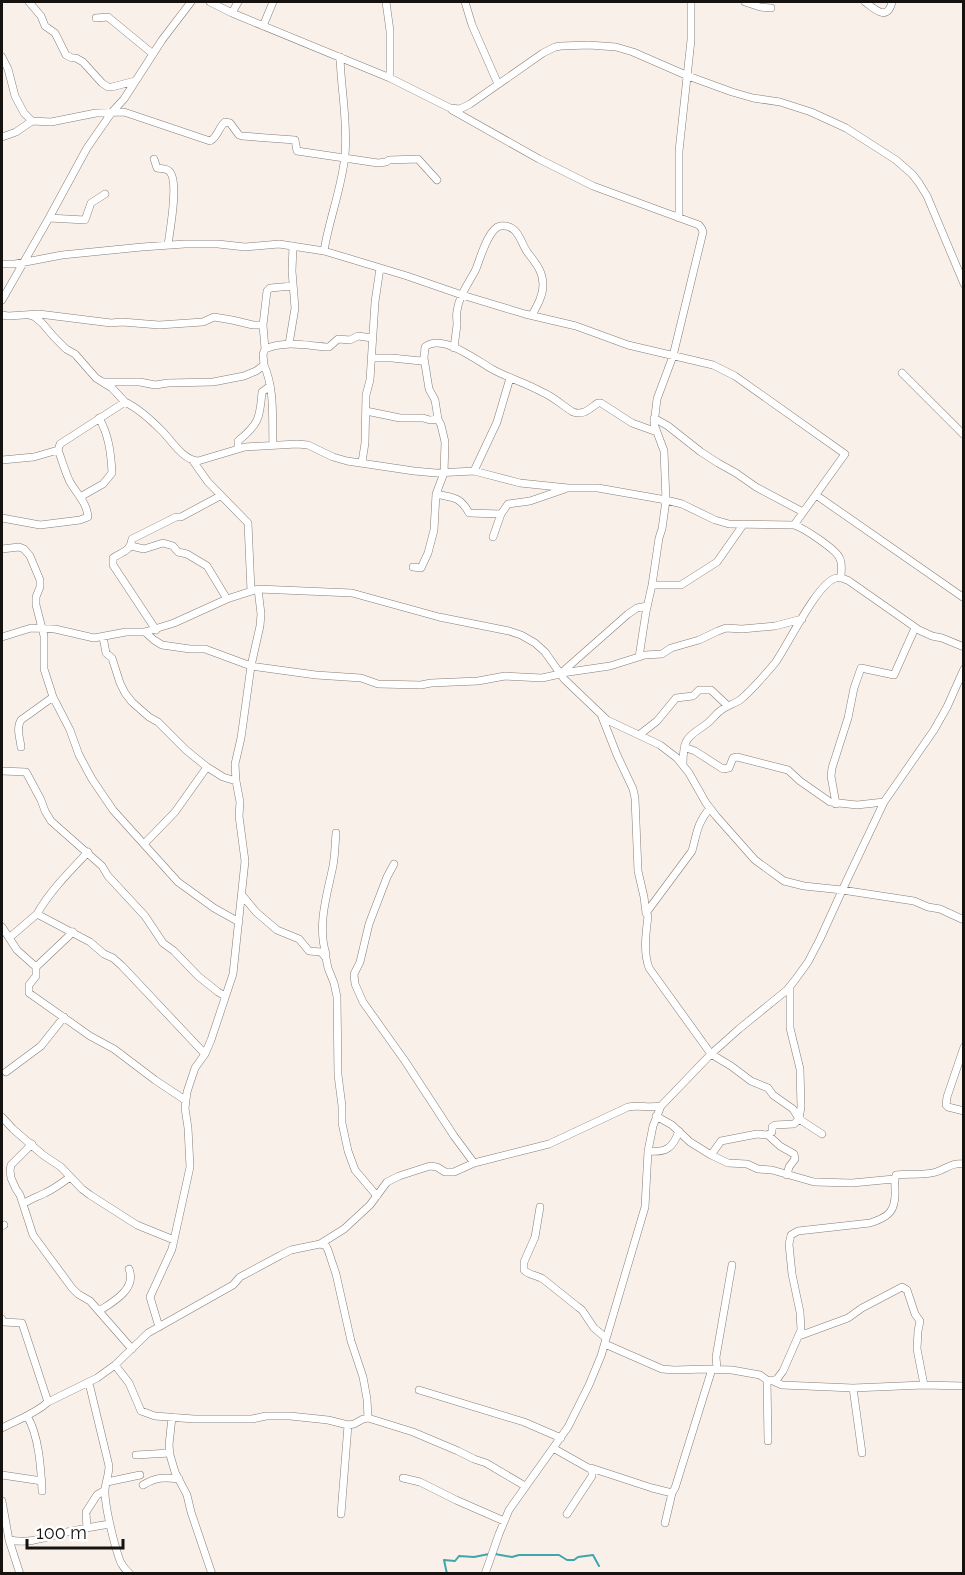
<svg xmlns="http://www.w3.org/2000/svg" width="965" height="1575" font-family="Raleway,sans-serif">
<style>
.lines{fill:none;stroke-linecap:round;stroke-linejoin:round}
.stream{stroke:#3fa6ab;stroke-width:2}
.minor-casing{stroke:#867d77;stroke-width:8}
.minor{stroke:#fff;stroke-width:7}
</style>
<rect width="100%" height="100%" fill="#f9f0e9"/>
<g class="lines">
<!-- stream -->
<path class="stream" d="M495 1554 512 1557 519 1555H559L567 1560H574L578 1557 593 1555 599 1566
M447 1574 444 1560 455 1561 459 1556 474 1557 489 1554"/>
<!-- minor casing -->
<g class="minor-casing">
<path id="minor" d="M29 2 41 16 45 26 55 33 66 55 72 58H76L83 62 102 83 108 87H112L135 81
M210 2 232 13 390 78 450 108 460 109 470 104 543 53 555 47 561 46 589 45 616 47 633 52 688 76 732 92 753 98 780 102 811 112 846 128 896 160 912 174 919 183 927 196 964 284
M386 2 390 31V78
M465 2 472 25 498 84
M745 2 760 7 771 8
M865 2C875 9 887 22 892 2
M232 13 238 2
M96 18 108 17 153 54
M263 26 273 2
M2 57 8 69 15 96 24 113 32 121 51 122 96 113 124 112 210 141C218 137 218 128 225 122L230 123 239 135 242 136 295 140 297 151 378 163 386 162 389 160 418 159 437 180
M452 110 539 159 593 186 699 225 702 229 703 232 673 356 657 399 654 424 664 451 666 500 662 529 659 538 652 585 646 612 639 657
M2 137 16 132 32 121
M154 159 157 168C161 169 167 168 170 172 179 183 170 229 168 245
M49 218 85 220 91 203 105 194
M679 218V151L691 40V2
M324 251C329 219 342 188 345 155 348 122 341 90 340 57
M2 264H15L62 255 142 247 185 244H218L245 247 279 244 324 251 407 276 462 295 525 314 576 326 628 345 713 365 735 376 845 454 794 525
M2 300 49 218 87 148 112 112 124 99 162 40 191 2
M2 315 8 316 39 314 111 323 122 322 159 325 203 322 214 317 232 320 253 325H263
M29 315 35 317 42 323 54 337 66 349 75 354 96 378 112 388 125 402
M289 344 295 308 292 271 293 246
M454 348C455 340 456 332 457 325 457 320 456 316 457 311 459 295 469 283 476 269 480 259 488 229 500 226 519 223 521 245 528 253 536 264 543 271 543 285 543 296 537 306 532 315
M265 349 263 325 267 291 270 288 293 286
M371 358H392L421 361 424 358 425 347C442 333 476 360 492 369 508 378 526 383 542 392 554 397 563 406 573 412 584 416 590 408 598 403H601L632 423 657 432
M264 365C275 390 272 418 273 445
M902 373 964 435
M104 382H140L155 385 168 383 213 382 244 376 256 371 264 365 263 354 265 349C284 340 308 346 329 347L338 339 350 340 358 336 372 338
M366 411 400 418H423L430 420 438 419
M654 418 668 426 701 452 718 463 736 473 756 487 803 512
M238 449V441C259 424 260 418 262 392L270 386
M2 460 34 457 58 450 60 444 125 402C138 408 152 421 162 431 172 441 183 460 198 461L245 447 297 444 308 445 333 457 347 461 414 471 436 473 474 471 520 483 568 488H598L666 500 682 504 715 520 729 524 794 525C804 528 835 549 839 557 843 563 841 571 841 577
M193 461 208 482 248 523 251 591
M362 462 365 443 366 395 370 380 375 302 380 268
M474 471 497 422 510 378
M436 494C453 498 460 496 469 513L501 514
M816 495 964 598
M80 497 103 484 112 473C111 454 109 435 99 418
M2 518 40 525 80 520 88 517C87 503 77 494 70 482 65 472 62 460 58 450
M493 537 501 514 508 504 530 501 565 489
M131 546 144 549 163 543 173 546 178 552 187 554 207 566 227 599
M2 549 19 547 24 549 30 556 40 580V587L36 597V605L44 636V669L53 697 70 730 79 755 92 779 113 810 178 882 214 908 239 922
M413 567 421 568 428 553 434 530 436 494 444 473 445 442 441 425 438 419 435 400 429 389 424 358
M652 585H681L717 562 743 525
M156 630 113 565V558C123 551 130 552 132 539L176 517H181L220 496
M145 632 154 640 162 645 190 649H205L251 666 316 675 361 678 378 684 421 685 431 683 478 681 505 676 542 678 560 674 628 614 637 608 647 606
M2 637 31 628 55 629 94 638 126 632H145L174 623 227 599 258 589 352 593 439 617 509 631 521 635 535 643 545 652 564 679 607 720 660 745 677 758 689 773 706 803 716 816 755 860 784 881 804 886 842 890 914 901 928 907 940 909 964 920
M103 637 106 653 112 658 120 683 125 693 132 702 149 717 158 722 186 750 207 767 223 777 236 781
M562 673 610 666 645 655 662 654 671 648 699 640 718 631 726 628 742 629 775 626 802 619
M602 717 617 755 633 789 635 798 638 871 644 897 646 913 648 916C646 933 643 951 649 968L711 1054 731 1066 751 1081 768 1088 773 1095 793 1109 799 1119 822 1134
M639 735 657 721 676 698 693 696 699 690H711L728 706
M21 747C20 738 16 728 21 720L53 697
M684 747 695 751 723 769 729 768 733 758 737 757 788 770 800 781 830 802 857 805 884 802
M683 764C683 757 683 749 686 742 691 732 703 728 710 721 714 717 716 714 720 711 726 706 734 704 740 700 753 689 764 676 775 663 788 645 817 583 836 578 842 577 845 579 849 581L919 630 932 636 942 638 964 647
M2 771 26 772 41 800 45 811 51 821 102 866 108 876 145 916 163 943 174 951 198 976 218 992 225 996
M836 804 831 776 832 768 848 718 854 688 861 668 894 675 915 628
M145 843 175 812 207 767
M394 864 387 877 369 924 360 962 354 974 355 984 363 1002 405 1061 454 1136 474 1163
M242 895 256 912 277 930 299 939 309 951 321 952 326 958 328 968 334 983 337 997 338 1075 342 1106V1123L348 1151 355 1170 377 1196
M646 913 692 851C697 833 697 823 710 808
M37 914C49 892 71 870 88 852
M2 927 17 950 36 967V976L29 985V993L90 1036 114 1049 155 1080 185 1100
M9 938 37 914 90 942 104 954 113 958 122 966 205 1054
M326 954C317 925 327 895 333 866 335 855 335 844 336 833
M36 967 73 932
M964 1047 947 1097 946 1105 948 1107 964 1111
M6 1072 41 1046 64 1017
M656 1116 672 1125 690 1142 711 1155 728 1163 747 1164 758 1169 772 1170 814 1182 852 1183 894 1179
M2 1117 13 1129 43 1155 61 1167 82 1189 90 1195 137 1225 174 1240
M768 1135 780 1146 794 1154 795 1159 789 1167 787 1175
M32 1144 11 1165 10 1170 11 1178 16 1189 20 1195 33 1235 72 1288 78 1294 90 1301 132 1349
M648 1151C666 1153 673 1148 679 1131
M711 1155 721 1141 757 1134 768 1135 772 1132V1127L775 1125 794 1124 799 1119 801 1107 800 1069 790 1028V988
M23 1204C30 1199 37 1197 45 1193 54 1189 62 1183 70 1177
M540 1207 535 1237 524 1262V1270C528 1275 537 1275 543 1279L578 1307 582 1310 594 1328 606 1338
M2 1226 4 1225
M320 1244 326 1246 328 1250 336 1274 351 1341 363 1377 367 1399 368 1418
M99 1311C113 1302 137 1289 129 1269
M2 1319 3 1322 22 1323 48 1402
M159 1327 150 1297 172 1249 190 1167 188 1128 185 1108 187 1092 195 1068 205 1054 211 1040 233 974 245 861 239 816 240 802 236 781 235 764 241 738 251 666 260 626 261 614 258 589
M799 1336 848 1318 862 1308 902 1287 907 1290 915 1314 920 1321 918 1331 917 1349 924 1385
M605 1344 662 1369 674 1370 707 1369 732 1370 760 1375 767 1380 773 1381 777 1379 783 1371 801 1330 800 1312 792 1274 789 1244 791 1235 798 1231 870 1223C889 1217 896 1211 895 1190 895 1184 894 1180 896 1175 909 1173 924 1176 936 1172 946 1169 952 1162 964 1164
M115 1365 129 1383 141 1411 155 1416 194 1419H252L266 1416H290L328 1420 348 1425 354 1424 363 1419 368 1418 413 1432 458 1451 474 1459 486 1463 525 1486
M717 1369 716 1357 732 1265
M767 1380 768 1441
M773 1381 782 1385 853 1388 924 1385 964 1386
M89 1383 109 1466C109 1474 106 1481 105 1489 104 1504 114 1543 119 1558 121 1565 125 1569 130 1574
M853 1388 862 1453
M419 1390 524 1422 561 1438
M27 1416C39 1435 41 1469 42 1491
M172 1417 169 1445 170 1455 175 1472 187 1495 191 1512 212 1574
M2 1428C17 1420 35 1414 48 1402L97 1378 115 1365 148 1333 233 1285 240 1277 281 1255 291 1250 320 1244 344 1229 370 1205 387 1182 399 1176 430 1166 437 1167 445 1172H454L474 1163 549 1144 628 1107C637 1105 650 1108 661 1106
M553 1448 592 1470V1476L567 1514
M136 1455 170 1453
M591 1468 652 1488 672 1493 675 1488 712 1369
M2 1475 42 1481
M403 1478 420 1482 456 1500 504 1521
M107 1482 140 1475
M143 1485C156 1477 164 1477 179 1479
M2 1501 9 1540 20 1574
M341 1514 348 1425
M665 1523 672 1493
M87 1528 86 1512 97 1495 105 1490
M9 1540C31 1544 46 1537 67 1532 81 1529 96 1526 110 1524
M485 1574 499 1534 509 1510 568 1427 589 1385 601 1356 645 1207 648 1151 653 1126 661 1106 711 1054 739 1029 787 990 795 980 808 962 820 939 846 882 884 802 934 730 947 707 964 669"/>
</g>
<!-- minor -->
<use href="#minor" class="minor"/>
</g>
<!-- border -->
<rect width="965" height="1575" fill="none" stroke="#151210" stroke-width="6"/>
<!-- scale -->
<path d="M27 1539v9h96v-9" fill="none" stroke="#151210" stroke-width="3"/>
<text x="36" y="1539" font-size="18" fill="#151210" stroke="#ffffff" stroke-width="4.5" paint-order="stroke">100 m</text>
</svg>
